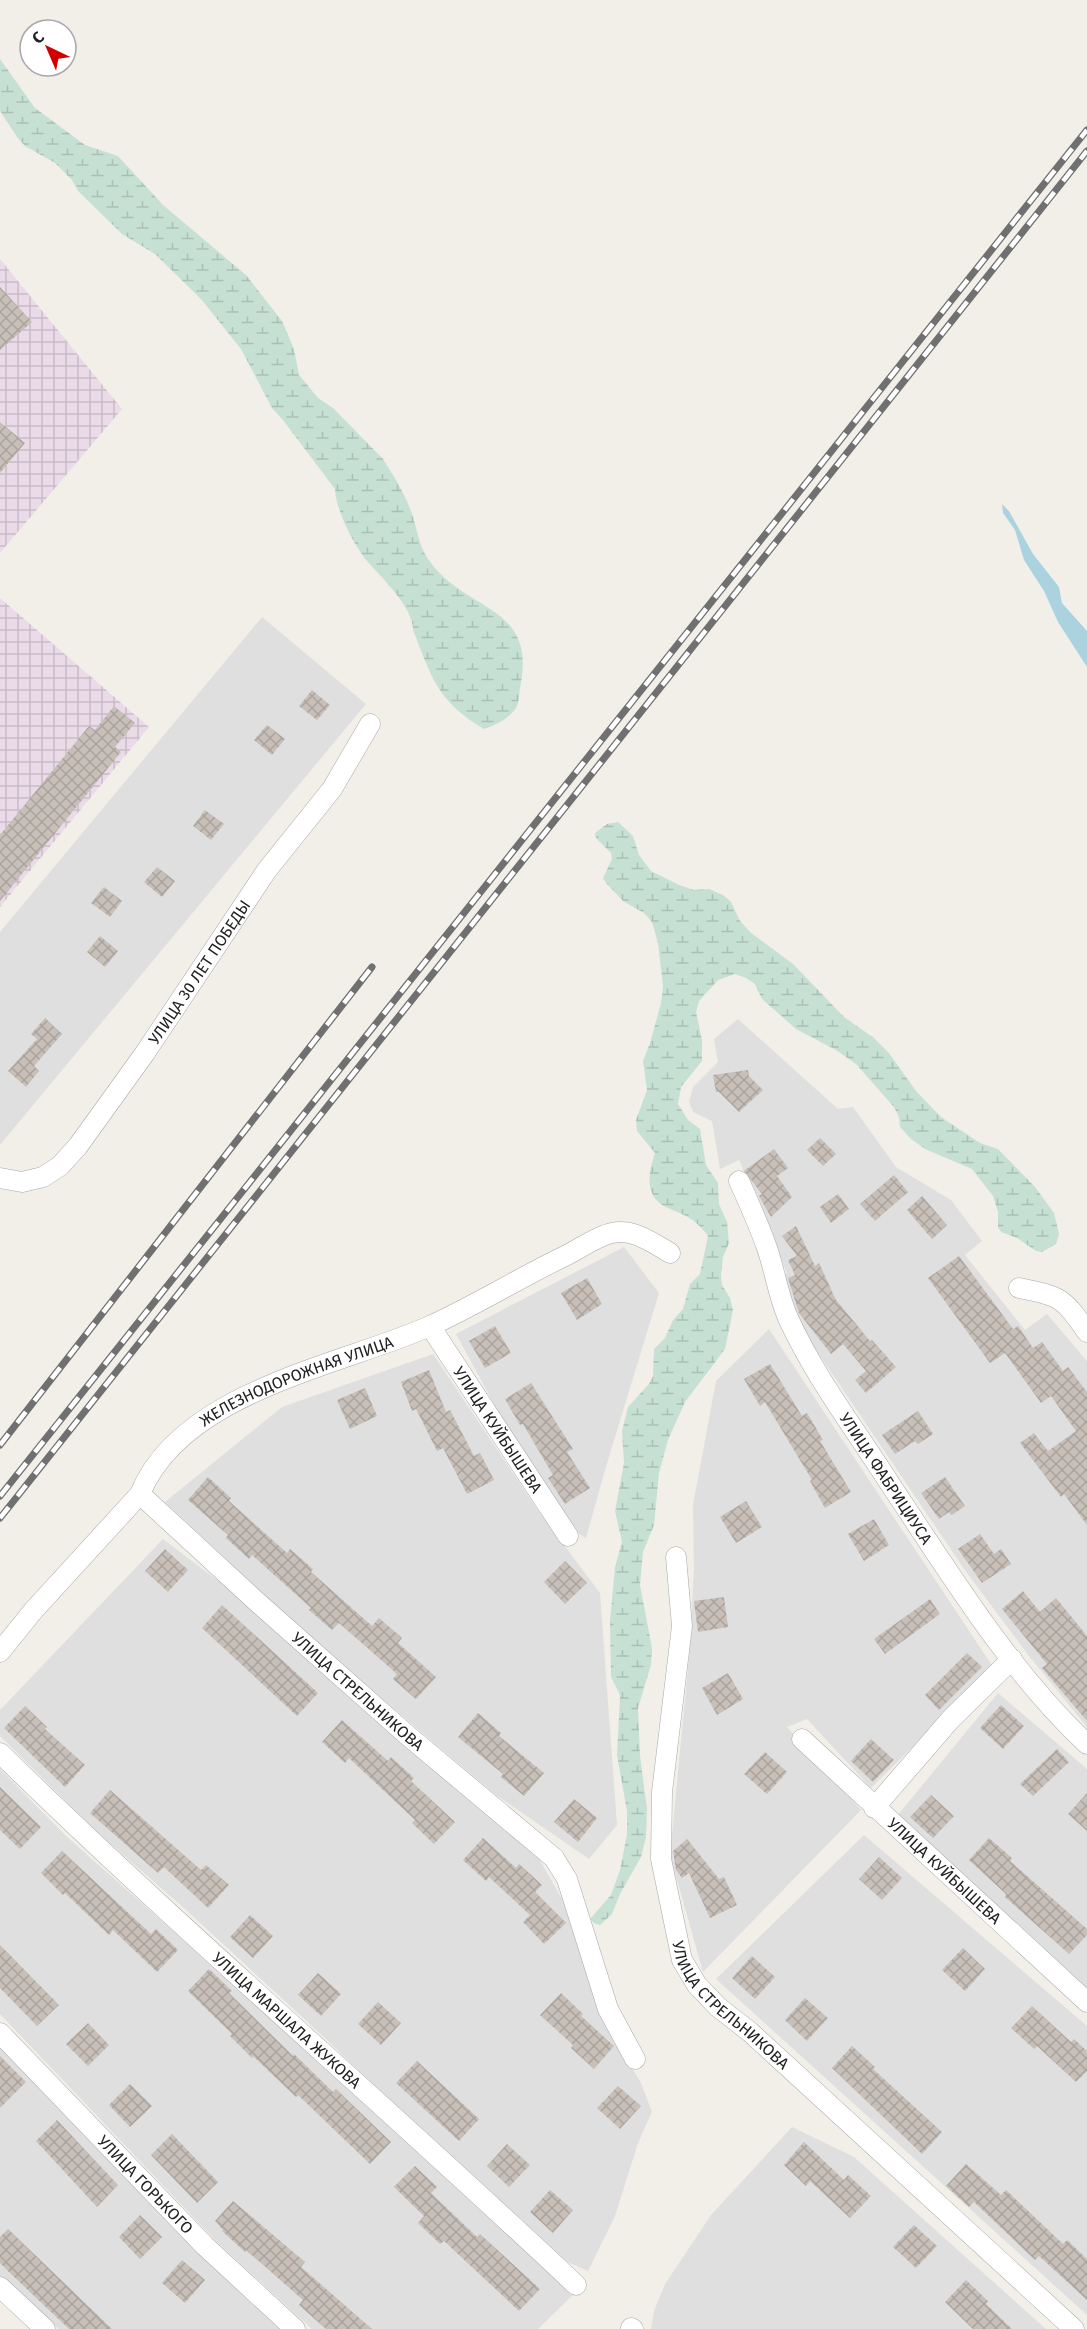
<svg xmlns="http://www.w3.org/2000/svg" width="1087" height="2329" font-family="'Fira Sans',sans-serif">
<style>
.residential{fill:#e0dfdf}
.industrial{fill:url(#industrial-grid)}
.wetland{fill:url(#wetland-marsh)}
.water{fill:#aad3df}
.building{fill:url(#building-cross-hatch)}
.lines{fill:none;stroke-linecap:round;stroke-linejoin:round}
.minor-casing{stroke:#a9a9a9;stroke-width:21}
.minor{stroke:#fff;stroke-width:20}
.rail-casing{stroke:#707070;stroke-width:7}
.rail{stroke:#fff;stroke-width:4.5;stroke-dasharray:14;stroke-linecap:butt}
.labels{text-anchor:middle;stroke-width:4.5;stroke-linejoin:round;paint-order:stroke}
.street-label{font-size:16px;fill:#222;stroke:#fff}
</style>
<defs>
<pattern id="industrial-grid" width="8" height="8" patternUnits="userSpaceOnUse" patternTransform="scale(1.5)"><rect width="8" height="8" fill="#ebdbe8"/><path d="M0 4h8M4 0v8" fill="none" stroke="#c9bcc7"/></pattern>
<pattern id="wetland-marsh" width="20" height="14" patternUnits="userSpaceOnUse" patternTransform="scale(1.5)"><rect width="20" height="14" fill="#c6e0d4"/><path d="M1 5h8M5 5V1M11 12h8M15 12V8" fill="none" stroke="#aac0b6"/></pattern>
<pattern id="building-cross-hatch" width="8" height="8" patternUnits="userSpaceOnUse" patternTransform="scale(1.5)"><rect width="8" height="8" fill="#c7bfb8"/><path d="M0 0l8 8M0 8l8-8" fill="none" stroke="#aba49e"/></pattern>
</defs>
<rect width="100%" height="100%" fill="#f2efe9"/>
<!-- residential -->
<path class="residential" d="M262 617 366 704 0 1145V932Z
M738 1019 838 1109 853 1107 896 1167 951 1200 982 1241 965 1255 1025 1330 1047 1314 1087 1361V1727L1029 1656 964 1569 802 1329 779 1277 787 1273 739 1160 720 1169 712 1121 693 1112 689 1102 693 1087 718 1062 714 1039Z
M624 1247 659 1293 605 1470 586 1538 574 1531 500 1415 456 1334Z
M769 1329 993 1667 871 1788 807 1719 787 1727 861 1810 703 1972 670 1855 690 1647 694 1568 693 1505 716 1381Z
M433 1354 537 1509 600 1593 617 1825 589 1859 496 1795 318 1645 165 1502 282 1407Z
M163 1539 238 1596 537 1855 562 1899 617 2043 641 2083 652 2112 638 2143 615 2216 588 2271 563 2260 465 2173 327 2040 185 1909 96 1831 0 1736V1710Z
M998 1693 1087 1769V1992L897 1816Z
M0 1769 66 1836 260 2008 575 2293 538 2329H312L216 2241 0 2014Z
M864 1835 1087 2026V2315L716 1979Z
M0 2046 91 2137 199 2254 280 2329H59L0 2278Z
M792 2127 854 2157 1046 2329H651L654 2311 665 2284 711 2215Z"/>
<!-- industrial -->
<path class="industrial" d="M0 259 122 409 0 553Z
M0 598 149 727 0 907Z"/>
<!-- wetland -->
<path class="wetland" d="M0 59 35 108 85 145 118 156 163 205 246 275 282 321 294 349 299 375 318 398 333 408 383 459C393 475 405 494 411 511 417 527 418 544 428 559 466 614 538 603 520 688 519 694 519 702 517 706 511 718 495 725 484 729 437 701 432 678 413 630 414 608 381 577 367 561 353 544 336 510 335 489L283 420 272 408 241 349 201 299 155 254 122 234 78 191 72 180 55 163 25 146 17 137 0 111Z
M618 822 633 836 639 855 651 871 679 885 694 890 709 889 723 895 731 902 740 921 751 933 793 964 844 1017 874 1038 889 1053 916 1091 941 1117 980 1143 998 1149 1035 1187 1054 1213 1059 1234 1056 1244 1042 1252 1036 1251 1017 1238 1001 1232 998 1227V1212L993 1196 972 1169 925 1149 911 1139 900 1127 899 1117 894 1107 856 1064 836 1050 796 1029 762 999 755 984 746 978 735 974 718 980 699 1001 696 1012 702 1040V1061L681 1087 678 1104 688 1120 700 1129 706 1165 718 1183 719 1204 727 1222 729 1243 723 1257 721 1275 722 1285 730 1298 733 1310 725 1349 685 1402 668 1440 659 1473 654 1525 643 1552 640 1585 652 1648 651 1665 638 1708 640 1756 647 1809 646 1837 641 1857 620 1894 612 1914 600 1925 594 1923 590 1919 611 1895 620 1870 627 1834V1811L617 1755 620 1695 611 1677 610 1621 615 1567 622 1542 615 1511 624 1463 622 1431 628 1407 649 1384 653 1376 654 1349 665 1338 673 1320 683 1309 690 1284 700 1274 708 1236C704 1231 700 1226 695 1222 687 1215 676 1212 666 1207 643 1196 649 1171 655 1153L637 1131 636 1120 647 1090 643 1061 650 1043 661 1003 663 986 658 943 652 922 644 913 623 901 606 883 603 878 612 859 611 853 596 838 595 833 607 824Z"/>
<!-- water -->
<path class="water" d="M1002 504 1009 511 1033 554 1059 587 1062 603 1087 631V667L1058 622 1044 591 1024 560 1015 530 1003 513Z"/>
<!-- building -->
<path class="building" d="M0 287 32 322 0 350Z
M0 422 25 443 0 473Z
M312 690 330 705 317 720 299 706Z
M114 706 135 723 115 747 121 752 0 901V835L89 726 95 730Z
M267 725 285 739 272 755 254 740Z
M205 810 224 824 211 840 193 826Z
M157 867 175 881 162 897 144 882Z
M104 887 122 901 110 917 91 903Z
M100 936 118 951 105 967 87 952Z
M45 1018 62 1034 34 1066 39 1071 26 1087 8 1071 37 1039 31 1034Z
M748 1070 749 1076 763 1090 739 1112 719 1092H716L713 1075Z
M820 1138 836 1154 823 1166 807 1150Z
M774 1149 788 1168 777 1176 792 1197 771 1217 759 1196 762 1194 744 1171Z
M894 1175 908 1192 875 1221 860 1204Z
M838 1194 849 1209 831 1223 820 1207Z
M922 1196 947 1225 932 1239 907 1210Z
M796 1226 815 1266 819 1263 836 1300 870 1341 872 1340 896 1367 866 1393 855 1380 866 1371 843 1344 831 1354 799 1313 788 1278 795 1275 788 1260 797 1256 782 1236Z
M959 1256 1013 1329 1018 1326 1033 1348 1042 1342 1063 1371 1068 1367 1087 1392V1525L1064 1494 1061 1497 1020 1443 1034 1433 1048 1451 1076 1431 1051 1396 1041 1403 1005 1353 990 1363 928 1278Z
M587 1278 602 1304 577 1320 561 1293Z
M495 1326 511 1353 485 1368 469 1341Z
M770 1364 802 1416 807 1413 823 1440 820 1441 851 1492 825 1508 810 1481 812 1480 765 1402 760 1406 744 1379Z
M429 1370 446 1412 450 1410 474 1456 480 1453 494 1480 467 1494 443 1448 437 1451 416 1409 412 1411 401 1382Z
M531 1383 573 1449 567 1452 590 1488 565 1504 548 1478 553 1475 523 1424 520 1425 505 1399Z
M365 1388 377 1416 350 1429 337 1400Z
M918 1411 933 1434 918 1444 915 1441 895 1454 882 1435Z
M208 1477 231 1498 229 1501 287 1553 290 1549 313 1569 311 1572 372 1626 379 1618 402 1638 398 1643 436 1677 416 1699 393 1679 397 1674 339 1623 332 1630 309 1610 311 1608 252 1555 249 1559 226 1538 228 1535 188 1500Z
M945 1477 965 1506 952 1515 949 1512 939 1519 921 1493Z
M746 1501 762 1527 736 1543 720 1517Z
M874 1519 889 1545 864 1561 848 1534Z
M980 1534 994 1554 1001 1549 1011 1564 982 1583 958 1549Z
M165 1549 188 1570 168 1592 145 1571Z
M565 1561 587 1583 565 1604 544 1582Z
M1023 1591 1040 1612 1056 1598 1087 1636V1721L1042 1668 1047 1664 1002 1609Z
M724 1597 728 1627 698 1632 694 1601Z
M930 1599 940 1614 885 1654 874 1639Z
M222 1605 318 1693 297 1716 202 1628Z
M967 1653 982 1667 939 1710 925 1695Z
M728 1673 743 1699 717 1715 702 1688Z
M1001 1705 1024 1726 1003 1749 980 1728Z
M25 1706 47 1727 45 1729 85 1765 65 1787 4 1728Z
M478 1713 501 1733 499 1736 544 1773 524 1796 501 1777 503 1774 458 1737Z
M342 1720 388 1761 391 1757 414 1778 411 1781 455 1822 434 1844 412 1823 415 1820 349 1758 345 1763 322 1742Z
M871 1739 894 1760 873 1782 851 1761Z
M1057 1749 1069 1762 1033 1796 1020 1784Z
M765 1752 787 1772 767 1794 744 1774Z
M0 1787 41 1827 20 1849 0 1830Z
M110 1790 201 1870 206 1865 229 1885 208 1908 164 1867 158 1873 90 1813Z
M1087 1793V1831L1068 1814Z
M931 1795 954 1816 933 1838 910 1817Z
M574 1799 597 1818 578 1842 554 1822Z
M483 1838 516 1868 519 1864 542 1885 535 1892 566 1923 544 1944 523 1922 530 1915 489 1877 486 1881 463 1860Z
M989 1838 1012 1858 1010 1861 1087 1929V1935L1069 1954 1005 1897 1006 1894 969 1860Z
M687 1839 719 1879 724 1877 737 1905 710 1918 689 1873 682 1878 676 1870 673 1851Z
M62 1851 151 1934 156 1929 178 1950 157 1972 113 1930 109 1935 65 1893 63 1895 41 1873Z
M879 1857 902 1878 882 1900 859 1879Z
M250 1915 273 1936 253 1958 230 1937Z
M0 1945 59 2005 37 2026 0 1988Z
M963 1948 985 1969 965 1991 942 1970Z
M752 1956 775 1977 755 1999 732 1978Z
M209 1969 232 1991 229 1993 293 2056 294 2054 333 2092 336 2089 391 2142 370 2164 298 2095 296 2097 253 2056 252 2058 230 2036 232 2034 188 1991Z
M318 1973 341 1994 321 2016 298 1995Z
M561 1993 583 2014 581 2016 614 2046 594 2069 571 2048 573 2045 540 2015Z
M805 1998 828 2018 807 2041 785 2020Z
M378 2002 401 2023 381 2045 358 2024Z
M1032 2006 1071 2042 1074 2039 1087 2051V2071L1076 2082 1037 2046 1034 2049 1011 2028Z
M88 2023 109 2045 88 2066 66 2044Z
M852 2046 875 2067 873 2069 942 2132 922 2154 832 2068Z
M0 2056 26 2082 0 2108Z
M417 2061 479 2119 459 2141 396 2083Z
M130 2084 152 2106 130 2127 109 2105Z
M618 2086 641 2106 620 2129 597 2108Z
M57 2120 118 2185 97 2207 36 2141Z
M172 2134 218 2182 197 2203 151 2155Z
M804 2142 844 2180 848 2175 871 2196 850 2218 810 2181 806 2186 784 2165Z
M507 2144 530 2165 509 2187 487 2166Z
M966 2164 1001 2195 1006 2190 1063 2244 1067 2240 1087 2259V2300L1039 2256 1035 2260 974 2202 969 2207 946 2186Z
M415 2166 437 2187 431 2193 477 2237 480 2234 540 2289 519 2311 444 2241 440 2244 418 2223 424 2216 394 2187Z
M550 2190 573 2210 553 2233 530 2212Z
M233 2201 305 2262 301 2267 372 2329H326L299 2305 303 2300 246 2250 245 2252 222 2231 223 2230 215 2221Z
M140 2215 162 2237 140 2259 119 2237Z
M914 2225 937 2246 916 2268 893 2247Z
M8 2229 112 2329H69L9 2272 0 2263V2237Z
M182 2260 205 2280 185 2303 162 2283Z
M966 2280 988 2301 986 2304 1012 2329H973L945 2302Z"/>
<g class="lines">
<!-- minor casing -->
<g class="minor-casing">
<g id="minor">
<path id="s1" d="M0 1178 22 1182 43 1177 60 1166 78 1146 145 1053 267 870 332 789 370 724"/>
<path id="s2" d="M739 1181C749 1203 759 1225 767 1248 775 1271 778 1295 788 1318 815 1377 855 1429 890 1484 949 1572 1009 1671 1087 1744"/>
<path d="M1019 1288C1060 1296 1063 1297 1087 1332"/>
<path id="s3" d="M430 1326 568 1536"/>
<path id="s4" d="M140 1494 256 1601 406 1734 554 1858 567 1879 608 2009 635 2059"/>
<path id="s5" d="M676 1557 682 1626 662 1792 661 1859 682 1960 697 1985 718 2007 750 2032 1074 2329"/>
<path id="s6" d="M0 1652 33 1611 140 1494C181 1392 339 1366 430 1326 476 1305 521 1277 567 1255 581 1248 597 1236 612 1233 633 1228 653 1243 670 1253"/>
<path id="s7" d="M802 1739 1087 2002"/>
<path id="s8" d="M0 1753C187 1936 386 2105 576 2285"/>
<path d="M874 1808 950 1720 1012 1659"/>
<path id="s9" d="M0 2033 205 2246 295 2329"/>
<path d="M0 2287 45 2329"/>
<path d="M631 2328 633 2329"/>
</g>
</g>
<!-- minor -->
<use href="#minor" class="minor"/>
<!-- rail casing -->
<g class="rail-casing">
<path id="rail" d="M0 1445 372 967
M0 1496 1087 130
M0 1518 1087 151"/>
</g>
<!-- rail -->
<use href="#rail" class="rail"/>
</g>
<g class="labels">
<!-- street labels -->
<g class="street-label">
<text dy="6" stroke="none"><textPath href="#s1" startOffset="303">УЛИЦА 30 ЛЕТ ПОБЕДЫ</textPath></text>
<text dy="6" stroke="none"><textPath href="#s6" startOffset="411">ЖЕЛЕЗНОДОРОЖНАЯ УЛИЦА</textPath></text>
<text dy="6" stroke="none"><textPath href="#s3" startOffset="124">УЛИЦА КУЙБЫШЕВА</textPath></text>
<text dy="6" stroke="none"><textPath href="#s2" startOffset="334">УЛИЦА ФАБРИЦИУСА</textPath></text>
<text dy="6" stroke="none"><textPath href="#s4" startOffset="294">УЛИЦА СТРЕЛЬНИКОВА</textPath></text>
<text dy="6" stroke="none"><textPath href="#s7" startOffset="194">УЛИЦА КУЙБЫШЕВА</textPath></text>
<text dy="6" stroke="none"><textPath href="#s5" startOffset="472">УЛИЦА СТРЕЛЬНИКОВА</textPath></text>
<text dy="6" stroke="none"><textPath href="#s8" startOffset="392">УЛИЦА МАРШАЛА ЖУКОВА</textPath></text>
<text dy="6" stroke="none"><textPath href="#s9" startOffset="210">УЛИЦА ГОРЬКОГО</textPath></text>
</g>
</g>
<!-- north arrow -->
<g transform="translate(48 48) rotate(316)"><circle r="28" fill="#ffffff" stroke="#a7a7a7" stroke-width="1.5"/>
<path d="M0-4.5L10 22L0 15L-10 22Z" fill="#d40000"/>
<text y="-9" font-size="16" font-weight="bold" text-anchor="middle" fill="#222222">С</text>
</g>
</svg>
